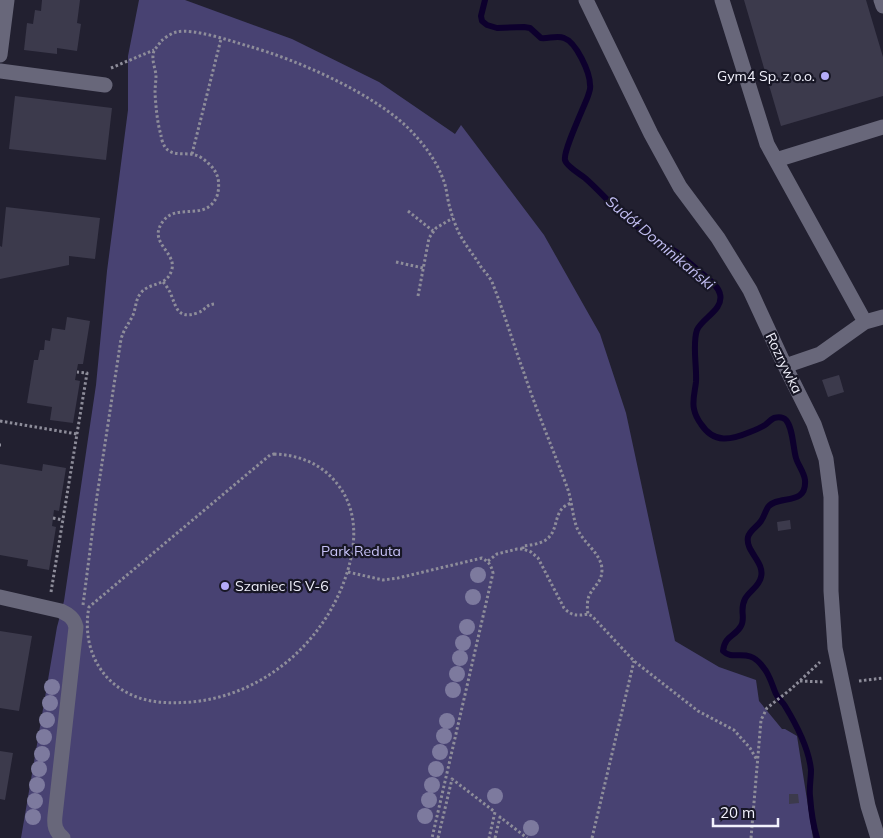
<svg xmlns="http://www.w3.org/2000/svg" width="883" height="838" font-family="Mulish,sans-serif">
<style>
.green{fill:#484272}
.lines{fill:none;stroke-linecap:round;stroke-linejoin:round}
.stream{stroke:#0d002d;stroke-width:6}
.building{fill:#3c3a4c}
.path{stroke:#8e8d9a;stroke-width:3;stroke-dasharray:2.5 2.5;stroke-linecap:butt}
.minor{stroke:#68677a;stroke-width:15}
.tree{fill:#7d7a9e}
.poi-dot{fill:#b5acf9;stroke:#181726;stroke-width:2}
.labels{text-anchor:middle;stroke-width:4.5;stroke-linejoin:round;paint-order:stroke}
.poi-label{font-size:14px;fill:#f2f2fd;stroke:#181726;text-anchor:end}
.street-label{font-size:14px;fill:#f2f2fd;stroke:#181726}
.park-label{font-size:14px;fill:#c8c3f8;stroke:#181726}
.water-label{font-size:15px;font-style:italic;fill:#c1bdf1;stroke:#181726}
</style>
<rect width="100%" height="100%" fill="#222030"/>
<!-- green -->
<path class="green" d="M139 0H185L292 39 379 82 455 134 461 125 544 235 600 334 626 413 675 641 719 667 756 680 759 701 782 729H785L797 736 813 838H21L57 627 64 601 96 385 107 271 128 110V56Z"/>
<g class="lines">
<!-- stream -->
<path class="stream" d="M485 0 481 16 482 21 487 25 497 28 524 27 530 28 541 38C548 39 557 35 564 38 576 42 590 72 590 85 591 89 589 92 588 96 584 107 563 151 565 160 566 166 580 174 585 178 601 192 615 209 631 222 646 234 662 243 678 253 685 259 692 265 699 271 706 277 718 285 720 294 724 310 702 318 697 330 692 344 697 366 696 382 695 391 692 401 694 409 695 414 698 420 701 424 714 444 731 440 750 432 755 430 760 428 765 425 768 423 770 420 774 418 778 417 783 417 786 420 793 428 793 448 796 458 798 465 804 472 805 480 807 507 778 494 768 507 765 512 764 517 761 521 757 527 750 530 748 537 745 551 765 562 761 577 759 587 749 591 745 599 739 610 746 618 741 626 735 637 725 635 723 651 734 662 748 646 763 667 770 675 772 685 776 694 778 699 783 702 785 706 796 724 809 749 811 770 811 779 809 788 810 796 811 810 813 825 817 838"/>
</g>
<!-- building -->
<path class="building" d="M42 0H80L77 23 81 24 77 51 57 48V54L24 50 27 23 33 24 35 10 41 11Z
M744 0H866L883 57V96L781 126Z
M15 96 112 108 106 160 9 149Z
M6 207 100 218 95 259 69 256V265L0 279V246L2 247Z
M67 317 90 321 83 364H78L75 380 80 381 73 423 50 420 52 407 27 403 34 360H38L40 350H44L45 340 50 341 52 328 65 330Z
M839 375 844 392 828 397 822 380Z
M0 464 42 471 43 464 66 468 59 511 54 510 52 526 56 527 49 570 27 566 28 560 0 555Z
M790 520 791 529 778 531 777 522Z
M0 631 32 636 19 711 0 708Z
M0 751 13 753 5 800 0 799Z
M789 794H798L799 803 789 804Z"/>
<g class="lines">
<!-- path -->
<path class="path" d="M111 68 154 50
M192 154 221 39
M408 211 433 231
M396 262 423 268
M163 282C166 285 168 289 170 292 176 306 177 320 197 313 205 311 205 305 214 304
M418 296 429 238 436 228 453 218
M0 421 77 434
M0 445H1
M274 454C297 455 318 462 334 480 354 502 357 530 351 558 334 634 269 695 191 702 165 704 140 703 118 687 93 669 83 638 89 607L270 455Z
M53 518 63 520
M523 549V546C531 545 541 544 547 539 560 529 552 508 572 503
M488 561 497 554 517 549H523L531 552 538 558 564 608C571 616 578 616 588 614L592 616 634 661 698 711 734 730 750 748 757 760
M348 572 383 580 398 578 482 558C489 562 491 565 493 573L432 838
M51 592 87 373 77 372
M83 605 97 496 121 339C124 329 128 325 132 317 136 310 135 301 140 294 149 281 167 288 172 269 176 251 146 242 164 220 178 203 206 222 217 196 219 190 219 184 218 178 216 172 213 167 208 163 206 161 201 157 198 156 187 151 173 158 165 147 163 144 161 138 161 135 157 122 156 107 155 93 155 87 156 81 156 75 155 67 151 59 154 51 155 49 160 43 161 41 165 38 171 33 177 32 193 28 231 41 248 46 298 60 378 95 413 133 425 146 437 162 443 179 447 188 447 199 450 208 452 216 455 224 458 231 464 244 474 255 481 267 485 272 489 276 492 282 504 312 513 343 524 373 537 412 553 449 567 487 572 500 572 515 577 528 583 543 601 553 602 569 602 583 594 585 589 596 587 601 587 608 588 614
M800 681 825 682
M859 681 883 678
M438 838 452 779 495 812 489 838
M495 838 500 817 527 838
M592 838 634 661
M751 838 761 720 767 708 791 689 820 662"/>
<!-- minor -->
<path class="minor" d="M586 0 651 134 680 187 718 238 750 290 785 366 814 424 826 459 831 497V591L835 648 868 806 878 838
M722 0 767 144 865 322
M881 0 883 6
M0 55 7 0
M0 71 105 85
M776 160 883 127
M785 366 820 354 865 322 883 317
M0 597 61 611C69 615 74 618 76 627L55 816C54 825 55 831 63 838"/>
</g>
<!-- trees -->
<g class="tree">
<circle cx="478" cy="575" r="8"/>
<circle cx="473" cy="597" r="8"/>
<circle cx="467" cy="627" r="8"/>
<circle cx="463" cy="643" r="8"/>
<circle cx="460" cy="658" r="8"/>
<circle cx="457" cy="674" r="8"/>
<circle cx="52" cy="687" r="8"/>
<circle cx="453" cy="690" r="8"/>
<circle cx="50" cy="703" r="8"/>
<circle cx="47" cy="720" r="8"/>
<circle cx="447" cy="721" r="8"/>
<circle cx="444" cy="736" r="8"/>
<circle cx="44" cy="737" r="8"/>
<circle cx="440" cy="752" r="8"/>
<circle cx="42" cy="754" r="8"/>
<circle cx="39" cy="769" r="8"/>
<circle cx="436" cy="769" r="8"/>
<circle cx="37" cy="785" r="8"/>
<circle cx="432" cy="785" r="8"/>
<circle cx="495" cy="796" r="8"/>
<circle cx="429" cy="800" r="8"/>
<circle cx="35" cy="801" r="8"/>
<circle cx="425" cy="816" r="8"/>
<circle cx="33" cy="817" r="8"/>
<circle cx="531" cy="828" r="8"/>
</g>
<!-- markers -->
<g class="poi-dot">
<circle cx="825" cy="76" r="5"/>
<circle cx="225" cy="586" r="5"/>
</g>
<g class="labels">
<!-- poi labels -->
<g class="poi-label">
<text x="815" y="81">Gym4 Sp. z o.o.</text>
<text x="235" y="591" text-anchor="start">Szaniec IS V-6</text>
</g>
<!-- street labels -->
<g class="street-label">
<text transform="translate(784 363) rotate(64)" y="5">Rozrywka</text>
</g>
<!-- park labels -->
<g class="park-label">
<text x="361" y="556">Park Reduta</text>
</g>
<!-- water labels -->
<g class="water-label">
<text transform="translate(660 243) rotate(40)" y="5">Sudół Dominikański</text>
</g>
</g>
<!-- scale -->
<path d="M713 818v8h65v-8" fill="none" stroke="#f2f2fd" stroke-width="2.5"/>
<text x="720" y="818" font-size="15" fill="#f2f2fd" stroke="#181726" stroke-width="4" paint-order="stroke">20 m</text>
</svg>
